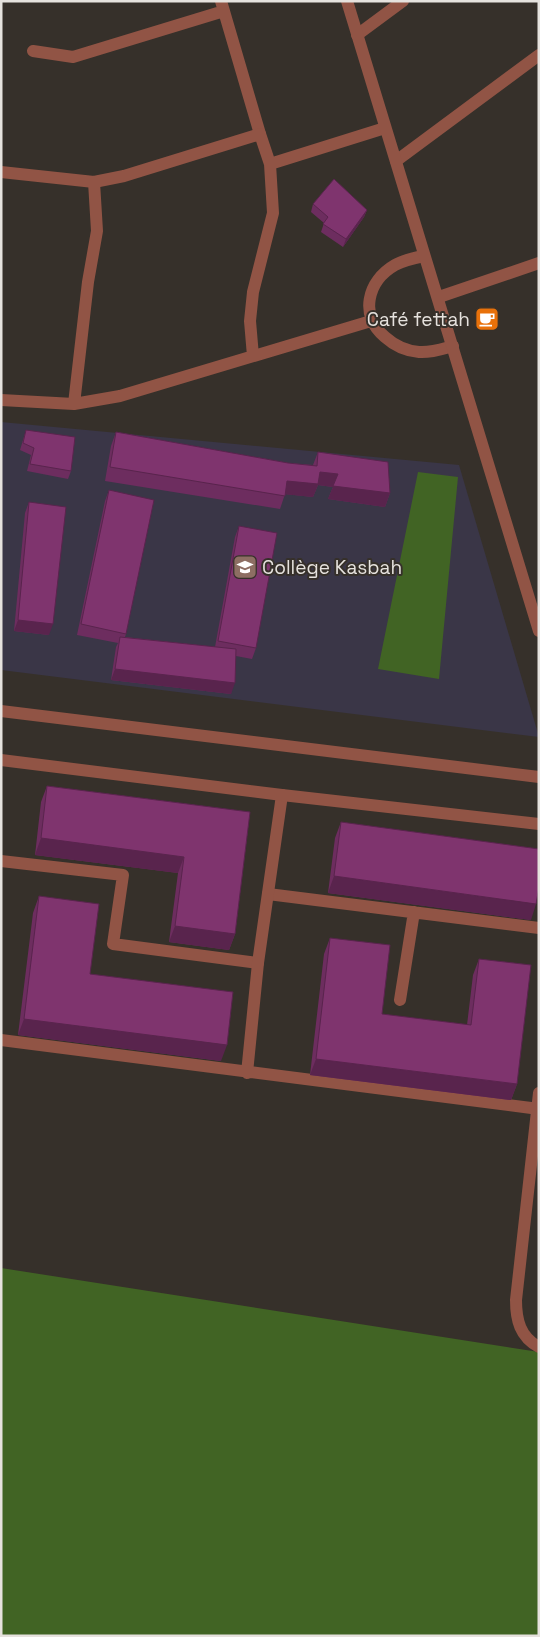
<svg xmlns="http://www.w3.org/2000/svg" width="540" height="1637" font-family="'Space Grotesk',sans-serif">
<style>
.education{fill:#3a3647}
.green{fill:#416424}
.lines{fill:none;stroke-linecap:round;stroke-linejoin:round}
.service{stroke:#915445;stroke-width:12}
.minor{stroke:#915445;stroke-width:12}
.tertiary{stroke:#915445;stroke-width:12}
.wall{fill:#6d2d5f}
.shaded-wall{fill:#59244d}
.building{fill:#7f346e;stroke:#59244d}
.labels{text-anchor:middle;stroke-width:4;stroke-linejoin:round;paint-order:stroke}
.poi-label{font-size:19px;fill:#e6e2de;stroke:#36302a;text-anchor:end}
</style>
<rect width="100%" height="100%" fill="#36302a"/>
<!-- education -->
<path class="education" d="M1 422 459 465 539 737 1 670Z"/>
<!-- green -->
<path class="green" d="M418 472 458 477 439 679 378 669Z
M1 1268 539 1352V1636H1Z"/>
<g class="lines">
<!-- service -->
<path class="service" d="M221 1 260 134
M357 35 403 1
M33 51 73 57 224 11
M1 861 123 875 113 944 258 963
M268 894 539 928
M400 1000 414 912"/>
<!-- minor -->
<path class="minor" d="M396 161 539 55
M1 172 94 182 124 176 260 134 270 164 385 128
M424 256C414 258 404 260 395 265 367 281 359 316 385 337 395 346 406 351 419 352 431 353 442 349 453 346
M253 356 250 321 253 292 273 213 270 164
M1 400 74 404 120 396 371 321
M74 404 88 282 97 231 94 182
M1 711 539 777
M1 1040 539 1109
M247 1073 258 963 282 795
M539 1093 516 1300C516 1320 520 1337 539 1347"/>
<!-- tertiary -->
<path class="tertiary" d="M347 1 539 631
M439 297 539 263
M1 760 282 795 539 824"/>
</g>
<!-- wall -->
<path class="wall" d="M313 204 367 210 364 217 343 247 321 232 324 223 311 212Z
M26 430 71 471 68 479 27 471 31 455 20 450Z
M116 432 288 463 313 465 318 452 390 493 385 507 328 499 333 487 318 485 313 497 285 494 280 509 105 481 111 446Z
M109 490 126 634 125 637 215 647 235 537 239 526 256 648 252 659 236 656 231 694 111 680 116 647 118 643 77 635 105 501Z
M29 502 49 635 14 631 25 513Z
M47 786 250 812 235 934 229 950 169 942 178 873 35 855 41 802Z
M341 822 531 920 328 893 335 838Z
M39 896 90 974 221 1061 18 1035 33 913Z
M330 938 382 1014 467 1025 473 975 479 959 517 1084 511 1100 310 1075 324 954Z"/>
<!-- shaded-wall -->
<path class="shaded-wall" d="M367 210 364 217 343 247 346 239Z
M320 472 338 474 390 493 385 507 328 499 333 487 318 485 313 497 282 494 287 481Z
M18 620 53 624 49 635 14 631Z
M115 669 235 683 231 694 111 680Z
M41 838 184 857 178 873 35 855Z
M334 876 536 904 531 920 328 893Z
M175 926 235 934 229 950 169 942Z
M24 1019 227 1045 221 1061 18 1035Z
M316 1059 517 1084 511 1100 310 1075Z"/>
<!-- building -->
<path class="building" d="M334 179 367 210 346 239 323 224 328 217 313 204Z
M26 430 75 437 71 471 30 464 34 448 23 443Z
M116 432 288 463 317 466 318 452 388 462 390 493 333 486 338 474 320 472 318 484 287 481 285 496 110 467Z
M109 490 154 500 126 634 81 624Z
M29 502 66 507 53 624 18 620Z
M239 526 277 533 256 648 218 641Z
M120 637 236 649 235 683 115 669Z
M47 786 250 812 235 934 175 926 184 857 41 838Z
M341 822 539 849V887L536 904 334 876Z
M39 896 99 904 90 974 233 992 227 1045 24 1019Z
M330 938 390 945 382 1014 471 1025 479 959 531 965 517 1084 316 1059Z"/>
<!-- icons -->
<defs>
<g id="cafe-square" transform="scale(1.25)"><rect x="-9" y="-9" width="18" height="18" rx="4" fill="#e8710a" stroke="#36302a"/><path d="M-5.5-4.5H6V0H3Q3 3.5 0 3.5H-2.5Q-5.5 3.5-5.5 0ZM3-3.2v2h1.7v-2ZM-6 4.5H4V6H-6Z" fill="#fff"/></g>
<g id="school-square" transform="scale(1.25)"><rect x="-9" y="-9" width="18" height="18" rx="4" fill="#8d6e63" stroke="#36302a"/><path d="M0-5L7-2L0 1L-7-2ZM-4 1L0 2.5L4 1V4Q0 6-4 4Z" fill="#fff"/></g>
</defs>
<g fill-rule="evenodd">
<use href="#cafe-square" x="487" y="319"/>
<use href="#school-square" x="245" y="567"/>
</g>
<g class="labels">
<!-- poi labels -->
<g class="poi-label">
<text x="470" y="326">Café fettah</text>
<text x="262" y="574" text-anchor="start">Collège Kasbah</text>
</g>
</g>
<!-- border -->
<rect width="540" height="1637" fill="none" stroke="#e6e2de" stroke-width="5"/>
</svg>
